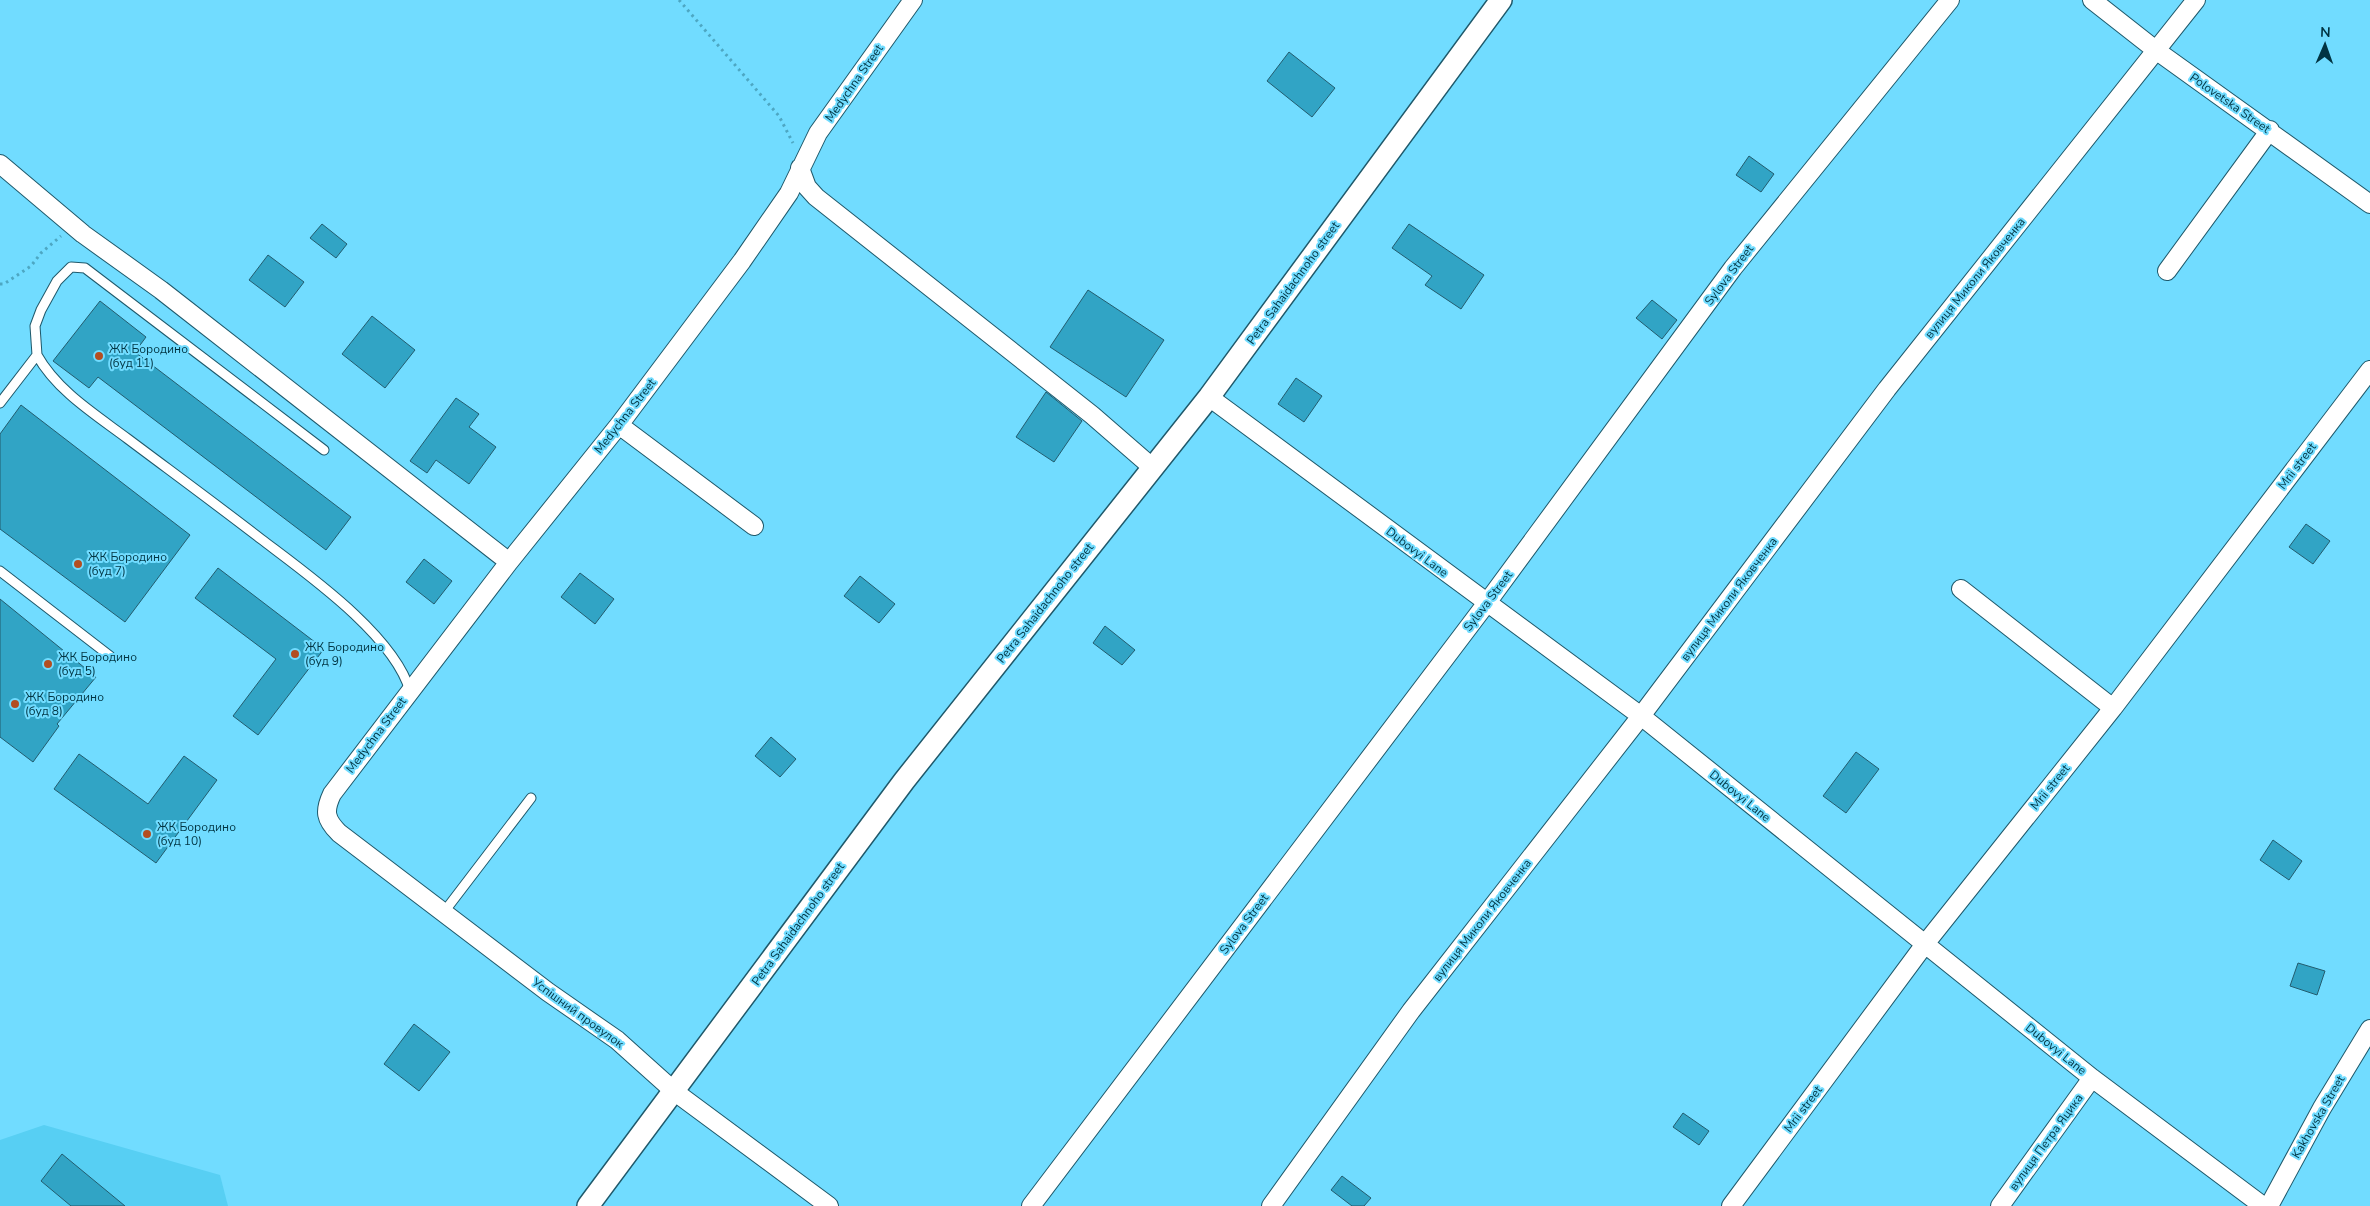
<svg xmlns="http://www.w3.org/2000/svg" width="2370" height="1206" font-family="'Nunito Sans',sans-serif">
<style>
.built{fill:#57cff3}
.building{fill:#31a4c5;stroke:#235c6e}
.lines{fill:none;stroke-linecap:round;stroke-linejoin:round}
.service-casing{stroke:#1f596b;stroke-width:11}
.minor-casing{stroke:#1f596b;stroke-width:20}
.tertiary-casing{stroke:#1f596b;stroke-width:24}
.path{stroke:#4da7c3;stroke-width:3;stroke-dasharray:2.5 4;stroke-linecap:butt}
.service{stroke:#fff;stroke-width:9}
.minor{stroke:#fff;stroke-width:18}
.tertiary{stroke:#fff;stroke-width:21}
.poi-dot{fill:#b34e21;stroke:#71dcff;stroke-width:2}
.labels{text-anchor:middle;stroke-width:4;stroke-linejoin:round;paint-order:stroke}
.street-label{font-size:12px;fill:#013442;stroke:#71dcff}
.poi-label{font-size:12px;fill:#013442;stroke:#71dcff;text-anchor:start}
</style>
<rect width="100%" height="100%" fill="#71dcff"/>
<!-- built -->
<path class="built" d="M44 1125 220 1175 228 1206H0V1140Z"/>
<!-- building -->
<path class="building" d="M1289 52 1335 88 1312 117 1267 81Z
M1749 156 1774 174 1761 192 1736 175Z
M322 224 347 244 336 258 310 238Z
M1409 224 1484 275 1461 309 1425 285 1432 276 1392 248Z
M268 255 304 282 285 307 249 280Z
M1088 290 1164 340 1126 397 1050 347Z
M1652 300 1677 320 1662 339 1636 318Z
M100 301 146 337 135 352 351 517 326 550 98 377 89 388 53 361Z
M372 316 415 350 385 388 342 354Z
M1296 378 1322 396 1304 422 1278 404Z
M1046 392 1082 421 1054 462 1016 437Z
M456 398 479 414 469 427 496 447 469 484 436 460 427 473 410 461Z
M21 405 190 535 125 622 0 529V434Z
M2306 524 2330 541 2313 564 2289 547Z
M424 559 452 581 434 604 406 582Z
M218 568 324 649 258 735 233 716 276 659 195 598Z
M580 573 614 599 595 624 561 597Z
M860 576 895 604 879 623 844 596Z
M0 599 96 677 57 724 59 726 33 762 0 737Z
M1105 626 1135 650 1122 665 1093 643Z
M771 737 796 759 780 777 755 756Z
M1856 752 1879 769 1846 813 1823 796Z
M79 754 148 804 184 756 217 780 156 863 54 789Z
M2273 840 2302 861 2289 880 2260 860Z
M2298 963 2325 971 2317 995 2290 986Z
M414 1024 450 1052 419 1091 384 1064Z
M1683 1113 1709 1131 1699 1145 1673 1127Z
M62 1154 125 1206H71L41 1181Z
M1342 1176 1371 1198 1364 1206H1352L1331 1190Z"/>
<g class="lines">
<!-- service casing -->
<g class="service-casing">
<path id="service" d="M37 355C57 391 96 415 128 439 172 472 217 505 261 539 307 574 394 635 410 691
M0 403 37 355 35 326 41 310 57 281 71 267 85 268 324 450
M0 571 110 656
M444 912 531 798"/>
</g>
<!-- minor casing -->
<g class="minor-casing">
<path id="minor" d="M2092 0 2157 51 2370 204
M0 164 83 234 161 290 509 562
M800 168 807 187 816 197 1092 415 1153 468
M2167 271 2270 130
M1209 397 1641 716 2092 1078 2263 1206
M619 425 754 526
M1961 589 2113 708
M829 1206 675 1092 617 1040 548 992 339 833C325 819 324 811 332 794L509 562 619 425 742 261 789 193 818 133 913 0
M1031 1206 1486 604 1733 268 1950 0
M1271 1206 1411 1011 1641 716 1887 389 2196 0
M1731 1206 1925 944 2113 708 2370 370
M2000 1206 2092 1078
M2269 1206 2322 1108 2370 1029"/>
</g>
<!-- tertiary casing -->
<g class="tertiary-casing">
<path id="tertiary" d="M588 1206 904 781 1209 397 1501 0"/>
</g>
<!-- path -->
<path class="path" d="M679 0 779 116 793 143
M0 284H4L31 266 41 253 61 236"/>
<!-- service -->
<use href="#service" class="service"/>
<!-- minor -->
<use href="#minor" class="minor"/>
<!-- tertiary -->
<use href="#tertiary" class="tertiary"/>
</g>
<!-- markers -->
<g class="poi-dot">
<circle cx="99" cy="356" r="5"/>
<circle cx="78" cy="564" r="5"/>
<circle cx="295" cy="654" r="5"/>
<circle cx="48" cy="664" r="5"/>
<circle cx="15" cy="704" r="5"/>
<circle cx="147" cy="834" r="5"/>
</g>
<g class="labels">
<!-- street labels -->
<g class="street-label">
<text transform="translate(854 83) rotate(-55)" y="4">Medychna Street</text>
<text transform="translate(2230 103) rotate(35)" y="4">Polovetska Street</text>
<text transform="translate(1729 275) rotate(-53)" y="4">Sylova Street</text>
<text transform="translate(1975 278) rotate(-51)" y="4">вулиця Миколи Яковченка</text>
<text transform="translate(1293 283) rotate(-54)" y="4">Petra Sahaidachnoho street</text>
<text transform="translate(625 416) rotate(-52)" y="4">Medychna Street</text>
<text transform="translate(2297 466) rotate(-53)" y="4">Mrii street</text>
<text transform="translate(1417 552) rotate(37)" y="4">Dubovyi Lane</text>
<text transform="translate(1729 599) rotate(-53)" y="4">вулиця Миколи Яковченка</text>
<text transform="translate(1488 601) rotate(-53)" y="4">Sylova Street</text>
<text transform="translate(1045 603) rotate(-52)" y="4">Petra Sahaidachnoho street</text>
<text transform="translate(376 735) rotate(-53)" y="4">Medychna Street</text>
<text transform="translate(2050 787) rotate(-51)" y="4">Mrii street</text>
<text transform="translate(1740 796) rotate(39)" y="4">Dubovyi Lane</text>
<text transform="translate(1482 920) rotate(-52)" y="4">вулиця Миколи Яковченка</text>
<text transform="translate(798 924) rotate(-54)" y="4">Petra Sahaidachnoho street</text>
<text transform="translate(1244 924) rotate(-53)" y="4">Sylova Street</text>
<text transform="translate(578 1013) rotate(36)" y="4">Успішний провулок</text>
<text transform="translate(2056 1049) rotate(39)" y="4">Dubovyi Lane</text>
<text transform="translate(1803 1109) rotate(-53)" y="4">Mrii street</text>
<text transform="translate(2318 1117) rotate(-60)" y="4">Kakhovska Street</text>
<text transform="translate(2046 1142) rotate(-54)" y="4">вулиця Петра Яцика</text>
</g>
<!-- poi labels -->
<g class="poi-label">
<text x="109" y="353">ЖК Бородино<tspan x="109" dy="14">(буд 11)</tspan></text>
<text x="88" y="561">ЖК Бородино<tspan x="88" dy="14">(буд 7)</tspan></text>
<text x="305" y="651">ЖК Бородино<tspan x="305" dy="14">(буд 9)</tspan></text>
<text x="58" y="661">ЖК Бородино<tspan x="58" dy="14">(буд 5)</tspan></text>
<text x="25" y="701">ЖК Бородино<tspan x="25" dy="14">(буд 8)</tspan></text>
<text x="157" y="831">ЖК Бородино<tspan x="157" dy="14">(буд 10)</tspan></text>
</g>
</g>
<!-- north arrow -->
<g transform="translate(2325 45) rotate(2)" stroke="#71dcff" stroke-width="4" paint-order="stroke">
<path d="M0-4L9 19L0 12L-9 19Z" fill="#013442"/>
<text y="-8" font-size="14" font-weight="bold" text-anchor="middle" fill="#013442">N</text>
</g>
</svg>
